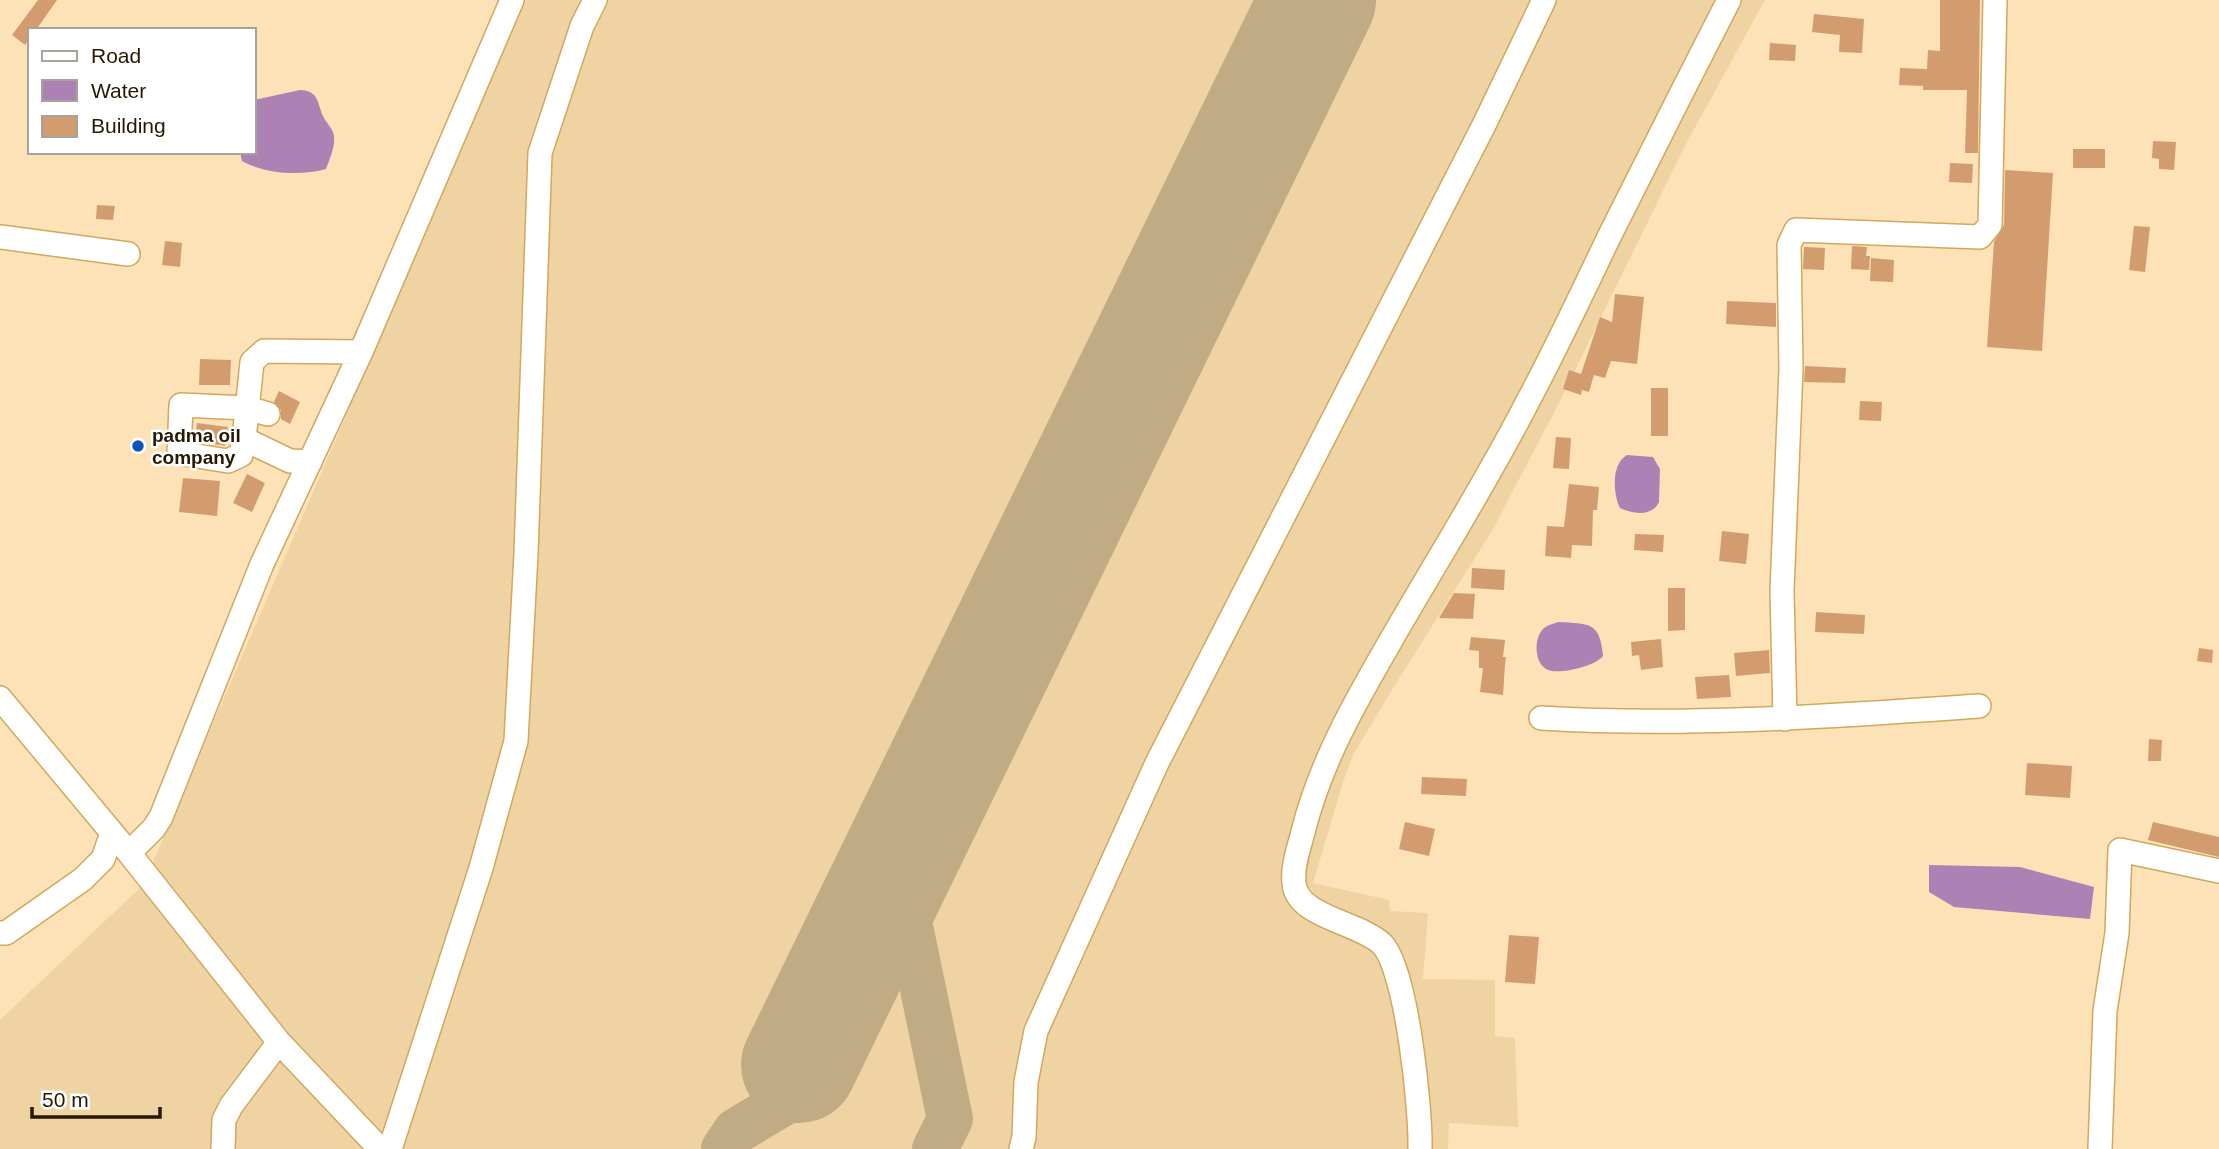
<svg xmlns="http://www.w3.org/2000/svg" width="2219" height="1149" font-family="Arial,sans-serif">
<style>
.built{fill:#f0d3a3}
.water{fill:#ac82b5}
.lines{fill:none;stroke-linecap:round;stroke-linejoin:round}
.taxiway{stroke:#c1ab84;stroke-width:46}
.runway{stroke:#c1ab84;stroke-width:116}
.building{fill:#d29c6f}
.minor-casing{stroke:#d2a85c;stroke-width:26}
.minor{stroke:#fff;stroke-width:23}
.poi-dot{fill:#0f52bc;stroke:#fff;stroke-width:2.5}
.labels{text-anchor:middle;stroke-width:5;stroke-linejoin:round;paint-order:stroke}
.poi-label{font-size:19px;font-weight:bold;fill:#261902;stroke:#fff;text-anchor:start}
</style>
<rect width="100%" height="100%" fill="#fce2b6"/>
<!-- built -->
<path class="built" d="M526 0H1765L1687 142 1559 403 1492 531 1395 685 1353 755 1343 782 1313 883 1389 900 1390 911 1428 913 1423 979 1495 980V1036L1515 1038 1518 1127 1449 1123 1448 1149H0V1020L143 885Z"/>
<!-- water -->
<path class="water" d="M300 90C319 91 317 102 323 116 326 123 333 128 334 136 335 148 330 158 326 169 301 176 265 174 242 161L240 152H254V100Z
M1627 455 1653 457 1660 469 1659 502C1652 517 1633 514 1620 508 1613 494 1611 464 1627 455Z
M1558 622C1589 624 1600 621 1603 656 1596 666 1557 676 1546 669 1534 662 1534 638 1543 629 1547 625 1553 624 1558 622Z
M1929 865 2020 867 2094 887 2090 919 1954 907 1929 892Z"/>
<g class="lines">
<!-- taxiway -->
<path class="taxiway" d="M902 854 901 883 950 1119 935 1149
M724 1149 736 1131 780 1105 799 1065"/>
<!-- runway -->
<path class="runway" d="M799 1065 1318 0"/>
</g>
<!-- building -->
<path class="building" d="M38 0H57L36 30H30V38L25 45 12 35Z
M1940 0H1980L1978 153H1965L1967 90H1923V86L1899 85 1900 68 1927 69 1928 50 1940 51Z
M1814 14 1864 19 1862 53 1839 52 1840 35 1812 32Z
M1770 43 1796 45 1795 61 1769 60Z
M2153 141 2176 142 2174 170 2159 169V159L2152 158Z
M2073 149H2105V168H2073Z
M1950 163 1973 164 1972 183 1949 182Z
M2005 170 2053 173 2042 351 1987 347 1994 242 2004 225Z
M97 205 115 206 113 220 96 219Z
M2134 226 2150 227 2145 272 2129 270Z
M165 241 182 243 180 267 162 265Z
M1852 246 1867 247 1866 256H1870L1869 270 1851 269Z
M1804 247 1825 248 1824 270 1803 269Z
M1871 258 1894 260 1893 282 1870 281Z
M1615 294 1644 297 1637 364 1611 361 1605 378 1594 375 1589 392 1582 390 1581 395 1563 389 1569 370 1581 374 1600 317 1612 322Z
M1727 301 1776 303V327L1726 324Z
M200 359 231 360 230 385H199Z
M1805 366 1846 368 1845 383 1804 382Z
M1651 388H1668V436H1651Z
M279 391 300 402 290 424 281 419V410L274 402Z
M1860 401 1882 402 1881 421 1859 420Z
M197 423 228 427 225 446 195 441Z
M1556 437 1571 438 1569 469 1553 468Z
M247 474 265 483 252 512 233 503Z
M183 478 220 481 217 516 179 512Z
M1569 484 1599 487 1597 510H1593L1592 546 1572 545 1571 558 1545 556 1547 526 1564 527Z
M1722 531 1749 534 1746 564 1719 561Z
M1635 534 1664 535 1663 552 1634 550Z
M1472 568 1505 570 1504 590 1471 588Z
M1668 588H1685V630L1668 631Z
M1454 593 1475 594 1473 619 1439 618Z
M1816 612 1865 615 1864 634 1815 632Z
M1471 637 1505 640 1503 657H1506L1505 665 1503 695 1480 692 1483 668H1479V651L1469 650Z
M1661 639 1663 667 1641 670 1639 655 1632 656 1631 642Z
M2199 648 2213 650 2212 663 2197 661Z
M1769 650 1770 673 1736 676 1734 653Z
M1729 675 1731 697 1697 699 1695 677Z
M2149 739 2162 740 2161 761H2148Z
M2027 763 2072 766 2070 798 2025 795Z
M1422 777 1467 779 1466 796 1421 794Z
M1405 822 1435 829 1429 856 1399 849Z
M2153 822 2219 837V857L2148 840Z
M1509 935 1539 937 1535 984 1505 982Z"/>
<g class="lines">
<!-- minor casing -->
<g class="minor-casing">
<path id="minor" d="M0 237 128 254
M361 352 262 564 161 817 154 828 129 853 279 1042 380 1149
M244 439 241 455 228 461 179 453 181 405 247 408 268 414
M310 462 290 461 244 439 252 362 264 351 361 352 512 0
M0 698 129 853
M1541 718C1687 727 1833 716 1979 706
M1785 719 1782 591 1791 369 1789 245 1796 230 1980 237 1990 225 1995 0
M0 933H6L83 879 103 859 112 833
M223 1149 224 1120 231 1106 279 1042
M390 1149 481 868 516 741 526 554 540 153 582 26 595 0
M1021 1149 1024 1137 1026 1082 1036 1031 1157 763 1484 125 1544 0
M1420 1149C1421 1110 1407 970 1382 944 1359 922 1296 917 1294 883 1292 866 1299 848 1303 832 1321 760 1357 699 1394 635 1439 557 1487 481 1528 401 1557 347 1583 291 1610 235 1649 157 1689 78 1729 0
M2100 1149 2105 1011 2117 933 2120 850 2219 871"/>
</g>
<!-- minor -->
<use href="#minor" class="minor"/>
</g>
<!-- markers -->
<circle class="poi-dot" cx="138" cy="446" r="7"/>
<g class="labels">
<!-- poi labels -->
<g class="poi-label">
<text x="152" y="442">padma oil<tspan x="152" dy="22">company</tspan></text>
</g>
</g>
<!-- legend -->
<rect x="28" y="28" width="228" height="126" fill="#ffffff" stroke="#a8a39a" stroke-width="2"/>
<rect x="42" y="51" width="35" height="10" fill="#ffffff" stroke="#a8a39a" stroke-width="2"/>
<text x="91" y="63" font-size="21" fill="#261902">Road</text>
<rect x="42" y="80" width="35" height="21" fill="#ac82b5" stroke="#a8a39a" stroke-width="2"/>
<text x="91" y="98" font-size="21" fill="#261902">Water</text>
<rect x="42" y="116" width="35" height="21" fill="#d29c6f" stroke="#a8a39a" stroke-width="2"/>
<text x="91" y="133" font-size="21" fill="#261902">Building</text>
<!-- scale -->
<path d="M32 1107v10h128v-10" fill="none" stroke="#261902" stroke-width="3.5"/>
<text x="42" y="1107" font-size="21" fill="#261902" stroke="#ffffff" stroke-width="5" paint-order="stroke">50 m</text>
</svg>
